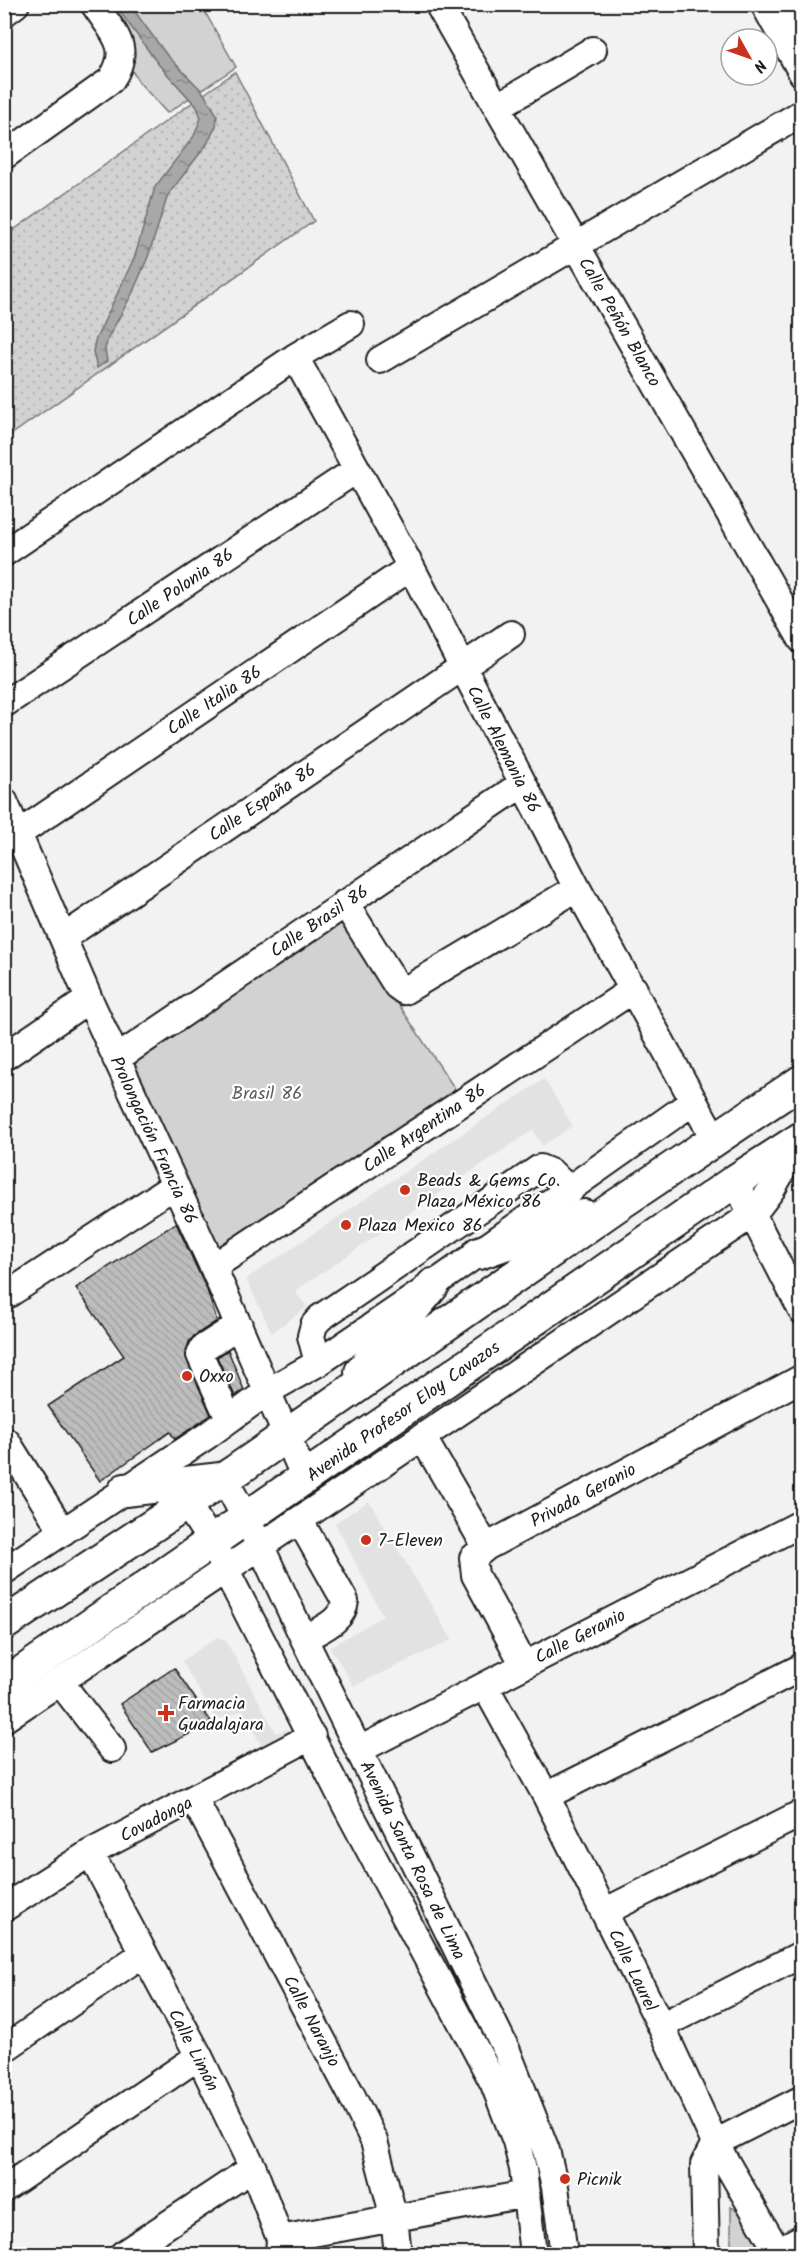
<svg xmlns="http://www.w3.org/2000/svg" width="806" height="2259" font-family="Kalam,sans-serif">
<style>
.built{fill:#e2e2e2}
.grass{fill:url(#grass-dots);stroke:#777;stroke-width:1.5}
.park{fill:#d2d2d2;stroke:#777;stroke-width:1.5}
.water{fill:url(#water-ripples);stroke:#707070;stroke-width:1.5}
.building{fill:url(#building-back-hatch);stroke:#1c1c1c;stroke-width:1.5}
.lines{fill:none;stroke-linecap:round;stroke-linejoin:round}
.minor-casing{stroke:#1c1c1c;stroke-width:30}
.major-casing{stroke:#1c1c1c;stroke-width:36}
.minor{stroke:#fff;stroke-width:26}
.major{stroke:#fff;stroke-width:32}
.poi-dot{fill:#c8321e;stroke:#fff;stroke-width:2}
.labels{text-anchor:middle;stroke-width:4.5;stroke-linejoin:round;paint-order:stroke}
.street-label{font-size:18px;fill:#1c1c1c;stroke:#fff}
.park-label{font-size:18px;fill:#5c5c5c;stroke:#fff}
.poi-label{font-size:18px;fill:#1c1c1c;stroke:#fff;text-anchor:start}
</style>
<defs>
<pattern id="grass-dots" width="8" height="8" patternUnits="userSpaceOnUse" patternTransform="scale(1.5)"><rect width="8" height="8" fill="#d2d2d2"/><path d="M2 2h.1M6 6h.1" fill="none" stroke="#b4b4b4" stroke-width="1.8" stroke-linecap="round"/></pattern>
<pattern id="water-ripples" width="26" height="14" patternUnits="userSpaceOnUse" patternTransform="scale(1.5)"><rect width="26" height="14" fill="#a8a8a8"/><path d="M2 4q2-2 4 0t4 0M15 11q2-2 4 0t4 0" fill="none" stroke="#888"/></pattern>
<pattern id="building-back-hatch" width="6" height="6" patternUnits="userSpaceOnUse" patternTransform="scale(1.5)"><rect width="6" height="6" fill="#bdbdbd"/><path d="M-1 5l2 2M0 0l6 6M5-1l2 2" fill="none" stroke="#a2a2a2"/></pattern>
</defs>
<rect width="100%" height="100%" fill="#f2f2f2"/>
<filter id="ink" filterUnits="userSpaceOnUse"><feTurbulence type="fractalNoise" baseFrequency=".0167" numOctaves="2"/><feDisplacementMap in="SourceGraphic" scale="12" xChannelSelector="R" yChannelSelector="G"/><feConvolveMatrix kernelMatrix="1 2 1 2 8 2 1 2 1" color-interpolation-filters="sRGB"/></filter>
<g filter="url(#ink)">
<!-- built -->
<path class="built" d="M544 1079 573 1126 542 1146 533 1130 295 1291 307 1307 272 1333 246 1279Z
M369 1501 452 1640 354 1686 330 1647 383 1616 335 1523Z
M217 1637 226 1641 276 1733 299 1725 264 1751 243 1710 216 1720 182 1661Z"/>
<!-- grass -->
<path class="grass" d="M235 72 314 221 5 439 4 237Z"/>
<!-- park -->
<path class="park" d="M94 5H201L236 67 167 113 138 81Z
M339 915 459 1095 218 1257 125 1056Z
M731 2207 739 2211 763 2254H731Z"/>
<!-- water -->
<path class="water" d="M115 5H130L166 54 203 92 217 115 216 126 207 144 168 195 148 257 132 294 108 338 105 349 107 361 97 368 93 352 95 341 135 256 155 187 194 136 201 118 197 107 159 65Z"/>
<!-- building -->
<path class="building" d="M176 1223 207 1290 217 1321 194 1336 189 1342 185 1355 211 1415 175 1439 170 1432 100 1481 48 1406 124 1356 76 1288Z
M228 1350 244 1390 235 1396 217 1357Z
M174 1668 212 1723 152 1752 120 1704Z"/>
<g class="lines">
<!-- minor casing -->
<g class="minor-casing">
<path id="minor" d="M438 4 802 640
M764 4 802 73
M4 13 16 4
M778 28 802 11
M497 107 593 50
M4 156 111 80C133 47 113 33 94 4
M295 357 411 567 577 888 715 1140
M380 360 802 113
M4 553 295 357 351 324
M4 704 356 470
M4 801 89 999 213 1267 305 1478
M18 834 411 567
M345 903 397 986 404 991 577 888
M63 938 511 634
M4 1057 89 999
M116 1059 522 784
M735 1181 802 1311
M213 1267 634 989
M4 1297 175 1185
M318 1363 311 1336 314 1325 320 1318 540 1168 552 1173 570 1191
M229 1419 200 1355 203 1348 239 1325
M423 1438 486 1547
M7 1442 63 1532
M224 1478 261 1547 304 1639 507 2051 546 2150 555 2187 564 2254
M187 1504 212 1543 345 1804 494 2084 516 2141 523 2169 533 2254
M300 1521 345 1601C343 1622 320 1629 304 1639
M4 1571 208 1435 268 1391 318 1363 433 1285 694 1101
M524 1665 475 1575 473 1558 486 1547 802 1378
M60 1682 112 1749
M485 1686 546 1796 661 2026 715 2143 779 2254
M4 1719 753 1214 772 1189 799 1140
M359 1750 802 1523
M546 1796 802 1667
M194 1799 351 2094 374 2141 394 2218 398 2254
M90 1853 199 2056 253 2168 280 2239 279 2254
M4 1908 90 1853 312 1736
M604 1912 802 1813
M661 2026 802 1954
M4 2049 144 1953
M4 2189 199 2056
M280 2239 526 2194
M777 2251 802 2238
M123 2254 253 2168
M706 2254 704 2164 715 2143 802 2099"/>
</g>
<!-- major casing -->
<g class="major-casing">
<path id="major" d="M479 1253 584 1216
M361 1372 433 1285
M125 1490 221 1479
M4 1624 237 1470 616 1206 802 1081
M4 1685 735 1181 802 1138"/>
</g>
<!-- minor -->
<use href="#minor" class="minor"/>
<!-- major -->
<use href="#major" class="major"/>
</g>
</g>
<!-- markers -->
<g class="poi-dot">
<circle cx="405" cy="1190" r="6"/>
<circle cx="346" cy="1225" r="6"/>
<circle cx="187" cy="1376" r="6"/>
<circle cx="366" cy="1540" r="6"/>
<path d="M163 1704h6v6h6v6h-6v6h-6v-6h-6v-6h6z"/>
<circle cx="565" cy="2179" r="6"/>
</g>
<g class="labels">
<!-- street labels -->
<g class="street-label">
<text transform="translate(620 322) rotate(60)" y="6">Calle Peñón Blanco</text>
<text transform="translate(180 587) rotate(-34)" y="6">Calle Polonia 86</text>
<text transform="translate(214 700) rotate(-34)" y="6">Calle Italia 86</text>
<text transform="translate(504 749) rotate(63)" y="6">Calle Alemania 86</text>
<text transform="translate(262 802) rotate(-34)" y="6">Calle España 86</text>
<text transform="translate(319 921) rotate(-34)" y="6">Calle Brasil 86</text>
<text transform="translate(424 1128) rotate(-34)" y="6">Calle Argentina 86</text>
<text transform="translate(154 1140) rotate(65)" y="6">Prolongación Francia 86</text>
<text transform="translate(403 1411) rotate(-35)" y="6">Avenida Profesor Eloy Cavazos</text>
<text transform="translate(583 1495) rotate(-28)" y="6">Privada Geranio</text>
<text transform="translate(580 1636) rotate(-27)" y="6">Calle Geranio</text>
<text transform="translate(156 1819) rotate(-27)" y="6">Covadonga</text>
<text transform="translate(413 1860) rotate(64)" y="6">Avenida Santa Rosa de Lima</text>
<text transform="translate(633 1970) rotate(64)" y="6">Calle Laurel</text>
<text transform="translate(312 2021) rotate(62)" y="6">Calle Naranjo</text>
<text transform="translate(194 2050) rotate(63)" y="6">Calle Limón</text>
</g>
<!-- park labels -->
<g class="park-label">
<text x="267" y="1099">Brasil 86</text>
</g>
<!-- poi labels -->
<g class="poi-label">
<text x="417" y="1186">Beads &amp; Gems Co.<tspan x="417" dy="21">Plaza México 86</tspan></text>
<text x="358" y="1231">Plaza Mexico 86</text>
<text x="199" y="1382">Oxxo</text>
<text x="378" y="1546">7-Eleven</text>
<text x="178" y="1709">Farmacia<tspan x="178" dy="21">Guadalajara</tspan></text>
<text x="577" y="2185">Picnik</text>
</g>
</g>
<!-- margin -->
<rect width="806" height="2259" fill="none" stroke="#fff" stroke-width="24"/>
<rect x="12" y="12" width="782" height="2235" fill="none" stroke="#1c1c1c" stroke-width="2" filter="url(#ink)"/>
<!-- north arrow -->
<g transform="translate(749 57) rotate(130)"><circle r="28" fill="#ffffff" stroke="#a4a4a4" stroke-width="1.5"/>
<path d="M0-4.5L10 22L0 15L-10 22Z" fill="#c8321e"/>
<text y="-9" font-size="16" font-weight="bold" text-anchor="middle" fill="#1c1c1c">N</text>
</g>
</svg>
